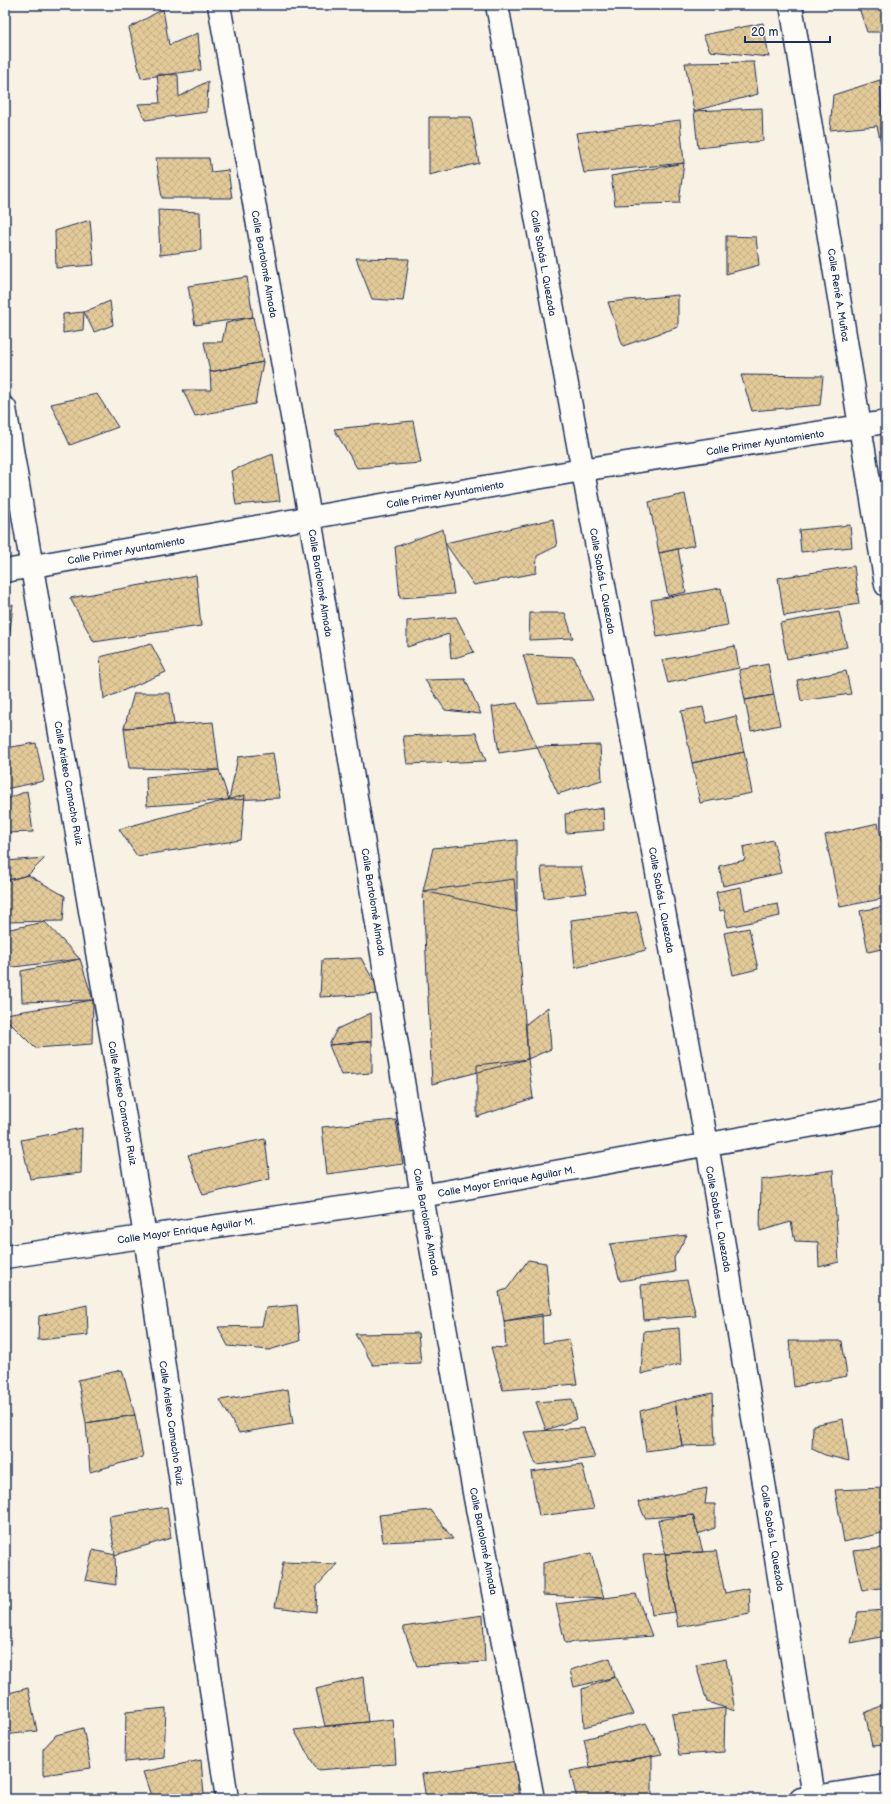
<svg xmlns="http://www.w3.org/2000/svg" width="891" height="1804" font-family="'Balsamiq Sans',sans-serif">
<style>
.building{fill:url(#building-cross-hatch);stroke:#1b2f5e}
.lines{fill:none;stroke-linecap:round;stroke-linejoin:round}
.minor-casing{stroke:#1b2f5e;stroke-width:25}
.minor{stroke:#fdfcf7;stroke-width:22}
.labels{text-anchor:middle;stroke-width:3;stroke-linejoin:round;paint-order:stroke}
.street-label{font-size:10px;fill:#1b2f5e;stroke:#fdfcf7}
</style>
<defs>
<pattern id="building-cross-hatch" width="8" height="8" patternUnits="userSpaceOnUse"><rect width="8" height="8" fill="#e3ca99"/><path d="M0 0l8 8M0 8l8-8" fill="none" stroke="#c2ae86"/></pattern>
</defs>
<rect width="100%" height="100%" fill="#f8f2e4"/>
<filter id="ink" filterUnits="userSpaceOnUse"><feTurbulence type="fractalNoise" baseFrequency=".025" numOctaves="2"/><feDisplacementMap in="SourceGraphic" scale="8" xChannelSelector="R" yChannelSelector="G"/><feConvolveMatrix kernelMatrix="1 2 1 2 8 2 1 2 1" color-interpolation-filters="sRGB"/></filter>
<g filter="url(#ink)">
<!-- building -->
<path class="building" d="M858 5H886V32H867Z
M163 9 169 45 198 33 201 70 141 78 129 28Z
M763 23 769 57 710 51 703 35Z
M754 62 758 94 694 111 685 63Z
M157 74 178 75 179 97 208 81 207 112 145 120 138 104 160 103Z
M880 80 882 115H886V164L877 126 830 130 833 95Z
M762 108 763 141 698 148 694 111Z
M429 117H471L479 163 429 175Z
M680 120 684 163 584 173 576 133Z
M156 158H209L211 172 228 170 232 198H162Z
M684 163 679 203 615 205 611 176Z
M158 210 200 212 201 250 160 255Z
M90 220 94 265 56 268 55 231Z
M726 236 756 237 759 265 726 274Z
M356 258 409 259 403 301 372 299Z
M247 277 253 317 195 325 188 286Z
M678 295V327L623 346 608 302Z
M110 301 113 325 94 332 84 312Z
M84 312 83 330 63 333V314Z
M253 317 263 362 210 372 204 342H222L226 323Z
M263 362 255 404 195 416 183 390H211L210 372Z
M741 375 823 376 820 405 752 411Z
M97 394 118 427 70 445 51 404Z
M413 421 421 463 357 468 334 429Z
M273 454 280 501 236 505 231 471Z
M685 494 695 545 659 553 649 502Z
M553 519 557 546 537 556 536 573 474 585 445 543Z
M850 525 852 547 801 552 799 530Z
M443 529 454 594 400 598 395 547Z
M678 549 686 592 668 596 659 553Z
M854 566 859 604 784 616 778 578Z
M196 575 201 626 94 642 70 598Z
M721 588 728 625 657 637 651 600Z
M13 604 7 660 5 661V609Z
M839 612 847 647 787 659 780 623Z
M530 613H565L573 638 529 640Z
M456 617 474 652 451 659 449 634 407 647V621Z
M151 644 166 672 104 699 100 657Z
M735 646 739 668 668 683 662 660Z
M523 655 574 657 593 700 538 703Z
M5 660H7L8 705H5Z
M768 664 774 695 745 700 739 670Z
M846 671 851 694 801 701 797 680Z
M465 679 481 714 445 710 425 680Z
M134 693H170L174 725 124 728Z
M774 695 780 725 751 731 745 700Z
M517 703 537 747 499 753 492 707Z
M5 705H8L5 720Z
M703 707 707 723 736 716 744 752 692 763 681 711Z
M213 722 219 770 129 768 124 728Z
M476 733 486 761 407 764 403 736Z
M36 743 44 781 5 789V748Z
M600 745 602 780 558 794 537 747Z
M744 752 752 793 700 803 692 763Z
M273 753 280 798 229 800 238 757Z
M219 770 229 800 147 806 146 777Z
M27 791 33 832 5 833V800Z
M245 795 241 840 137 856 119 829Z
M603 808 604 830 566 833 565 814Z
M878 823 886 860V898L840 907 825 835Z
M517 840V912L423 891 433 848Z
M773 840 781 873 723 886 719 866 745 860 743 847Z
M45 858 28 875 5 881V861Z
M541 867H581L587 893 544 898Z
M28 875 65 896 63 921 5 922V881Z
M514 879 528 1059 432 1084 423 891Z
M741 887 745 910 778 904 780 916 728 927 724 910 720 911 716 892Z
M886 906V948L868 952 860 911Z
M637 912 646 950 575 968 571 920Z
M45 922 80 959 5 968V930Z
M749 928 758 969 733 975 724 933Z
M361 958 381 994 320 997 322 960Z
M80 959 93 1000 22 1002 21 971Z
M93 1000 92 1044 35 1048 5 1018V1014Z
M548 1007 551 1049 528 1059 526 1024Z
M371 1013 372 1041 329 1045 337 1029Z
M372 1041V1073L341 1075 329 1045Z
M528 1059 533 1098 477 1117V1065Z
M396 1120 403 1164 327 1174 322 1127Z
M82 1128 81 1173 30 1179 21 1140Z
M265 1139 270 1179 203 1195 188 1155Z
M833 1170 839 1262 819 1267 818 1242 795 1241 791 1222 760 1231 761 1180Z
M687 1235 674 1258 675 1272 620 1281 610 1244Z
M528 1260 546 1263 551 1315 504 1321 499 1292 507 1289Z
M687 1280 696 1316 644 1320 641 1285Z
M87 1305 88 1335 38 1340 39 1316Z
M297 1305 300 1341 269 1350 228 1346 218 1327 262 1326 266 1308Z
M542 1314 543 1343 569 1339 577 1384 503 1390 491 1347 506 1348 504 1321Z
M679 1328 681 1364 641 1374 644 1331Z
M418 1333 421 1363 373 1365 355 1334Z
M789 1341H842L847 1376 794 1387Z
M122 1370 135 1415 86 1423 78 1380Z
M288 1389 293 1424 239 1433 220 1400Z
M713 1393 715 1445 682 1446 675 1401Z
M572 1399 577 1419 546 1430 536 1402Z
M675 1401 682 1446 646 1451 640 1411Z
M135 1415 143 1457 90 1472 86 1423Z
M843 1419 849 1461 825 1455 812 1449 813 1425Z
M584 1428 595 1458 536 1465 524 1432Z
M582 1465 594 1509 539 1516 531 1472Z
M707 1488 705 1504H715V1528L698 1534 693 1515 645 1518 638 1502Z
M885 1488 886 1532 844 1542 835 1490Z
M167 1507 171 1538 115 1555 109 1516Z
M431 1510 453 1539 383 1542 379 1515Z
M693 1515 703 1552 665 1554 658 1520Z
M886 1548V1587L862 1591 853 1551Z
M93 1550 115 1555 116 1585 85 1580Z
M716 1551 725 1593 749 1588 750 1614 678 1627 665 1554Z
M591 1553 604 1598 543 1595V1563Z
M665 1554 675 1612 652 1615 643 1555Z
M283 1562 337 1564 317 1586 316 1612 275 1607Z
M636 1594 652 1636 565 1643 556 1604Z
M886 1610V1636L851 1643 858 1612Z
M483 1615 485 1662 417 1666 403 1627Z
M610 1658 615 1677 574 1687 570 1670Z
M726 1659 735 1711 707 1702 696 1665Z
M363 1677 368 1722 325 1726 316 1689Z
M615 1677 634 1714 584 1727 582 1689Z
M28 1688 37 1731 5 1735V1694Z
M886 1703V1745L872 1746 865 1713Z
M166 1708 164 1758 125 1762 126 1712Z
M725 1708 724 1752 679 1755 672 1714Z
M393 1719 396 1764 317 1770 294 1730Z
M646 1723 662 1754 590 1767 584 1739Z
M83 1728 91 1768 43 1775V1749L56 1735Z
M652 1756V1798L577 1799 570 1771Z
M201 1760 204 1795 175 1799H152L143 1772Z
M518 1761V1799H426L422 1774Z"/>
<g class="lines">
<!-- minor casing -->
<g class="minor-casing">
<path id="minor" d="M219 5 310 518 422 1196 475 1498 533 1799
M497 5 707 1144 765 1489 814 1797
M791 5 886 585
M5 408 145 1236 227 1799
M5 571 582 470 886 422
M5 1257 422 1196 886 1112
M801 1799 886 1786"/>
</g>
<!-- minor -->
<use href="#minor" class="minor"/>
</g>
</g>
<g class="labels">
<!-- street labels -->
<g class="street-label">
<text transform="translate(544 263) rotate(80)" y="4">Calle Sabás L. Quezada</text>
<text transform="translate(265 264) rotate(80)" y="4">Calle Bartolomé Almada</text>
<text transform="translate(839 295) rotate(81)" y="4">Calle René A. Muñoz</text>
<text transform="translate(765 442) rotate(-9)" y="4">Calle Primer Ayuntamiento</text>
<text transform="translate(445 494) rotate(-10)" y="4">Calle Primer Ayuntamiento</text>
<text transform="translate(126 550) rotate(-10)" y="4">Calle Primer Ayuntamiento</text>
<text transform="translate(603 581) rotate(80)" y="4">Calle Sabás L. Quezada</text>
<text transform="translate(321 583) rotate(81)" y="4">Calle Bartolomé Almada</text>
<text transform="translate(69 783) rotate(80)" y="4">Calle Aristeo Camacho Ruiz</text>
<text transform="translate(662 900) rotate(80)" y="4">Calle Sabás L. Quezada</text>
<text transform="translate(374 902) rotate(81)" y="4">Calle Bartolomé Almada</text>
<text transform="translate(123 1103) rotate(80)" y="4">Calle Aristeo Camacho Ruiz</text>
<text transform="translate(506 1181) rotate(-10)" y="4">Calle Mayor Enrique Aguilar M.</text>
<text transform="translate(719 1219) rotate(80)" y="4">Calle Sabás L. Quezada</text>
<text transform="translate(427 1222) rotate(80)" y="4">Calle Bartolomé Almada</text>
<text transform="translate(186 1230) rotate(-8)" y="4">Calle Mayor Enrique Aguilar M.</text>
<text transform="translate(172 1423) rotate(82)" y="4">Calle Aristeo Camacho Ruiz</text>
<text transform="translate(773 1538) rotate(81)" y="4">Calle Sabás L. Quezada</text>
<text transform="translate(484 1541) rotate(79)" y="4">Calle Bartolomé Almada</text>
</g>
</g>
<!-- margin -->
<rect width="891" height="1804" fill="none" stroke="#fdfcf7" stroke-width="20"/>
<rect x="10" y="10" width="871" height="1784" fill="none" stroke="#1b2f5e" stroke-width="1.5" filter="url(#ink)"/>
<!-- scale -->
<path d="M745 36v6h85v-6" fill="none" stroke="#1b2f5e" stroke-width="2"/>
<text x="751" y="36" font-size="12" fill="#1b2f5e" stroke="#fdfcf7" stroke-width="3" paint-order="stroke">20 m</text>
</svg>
